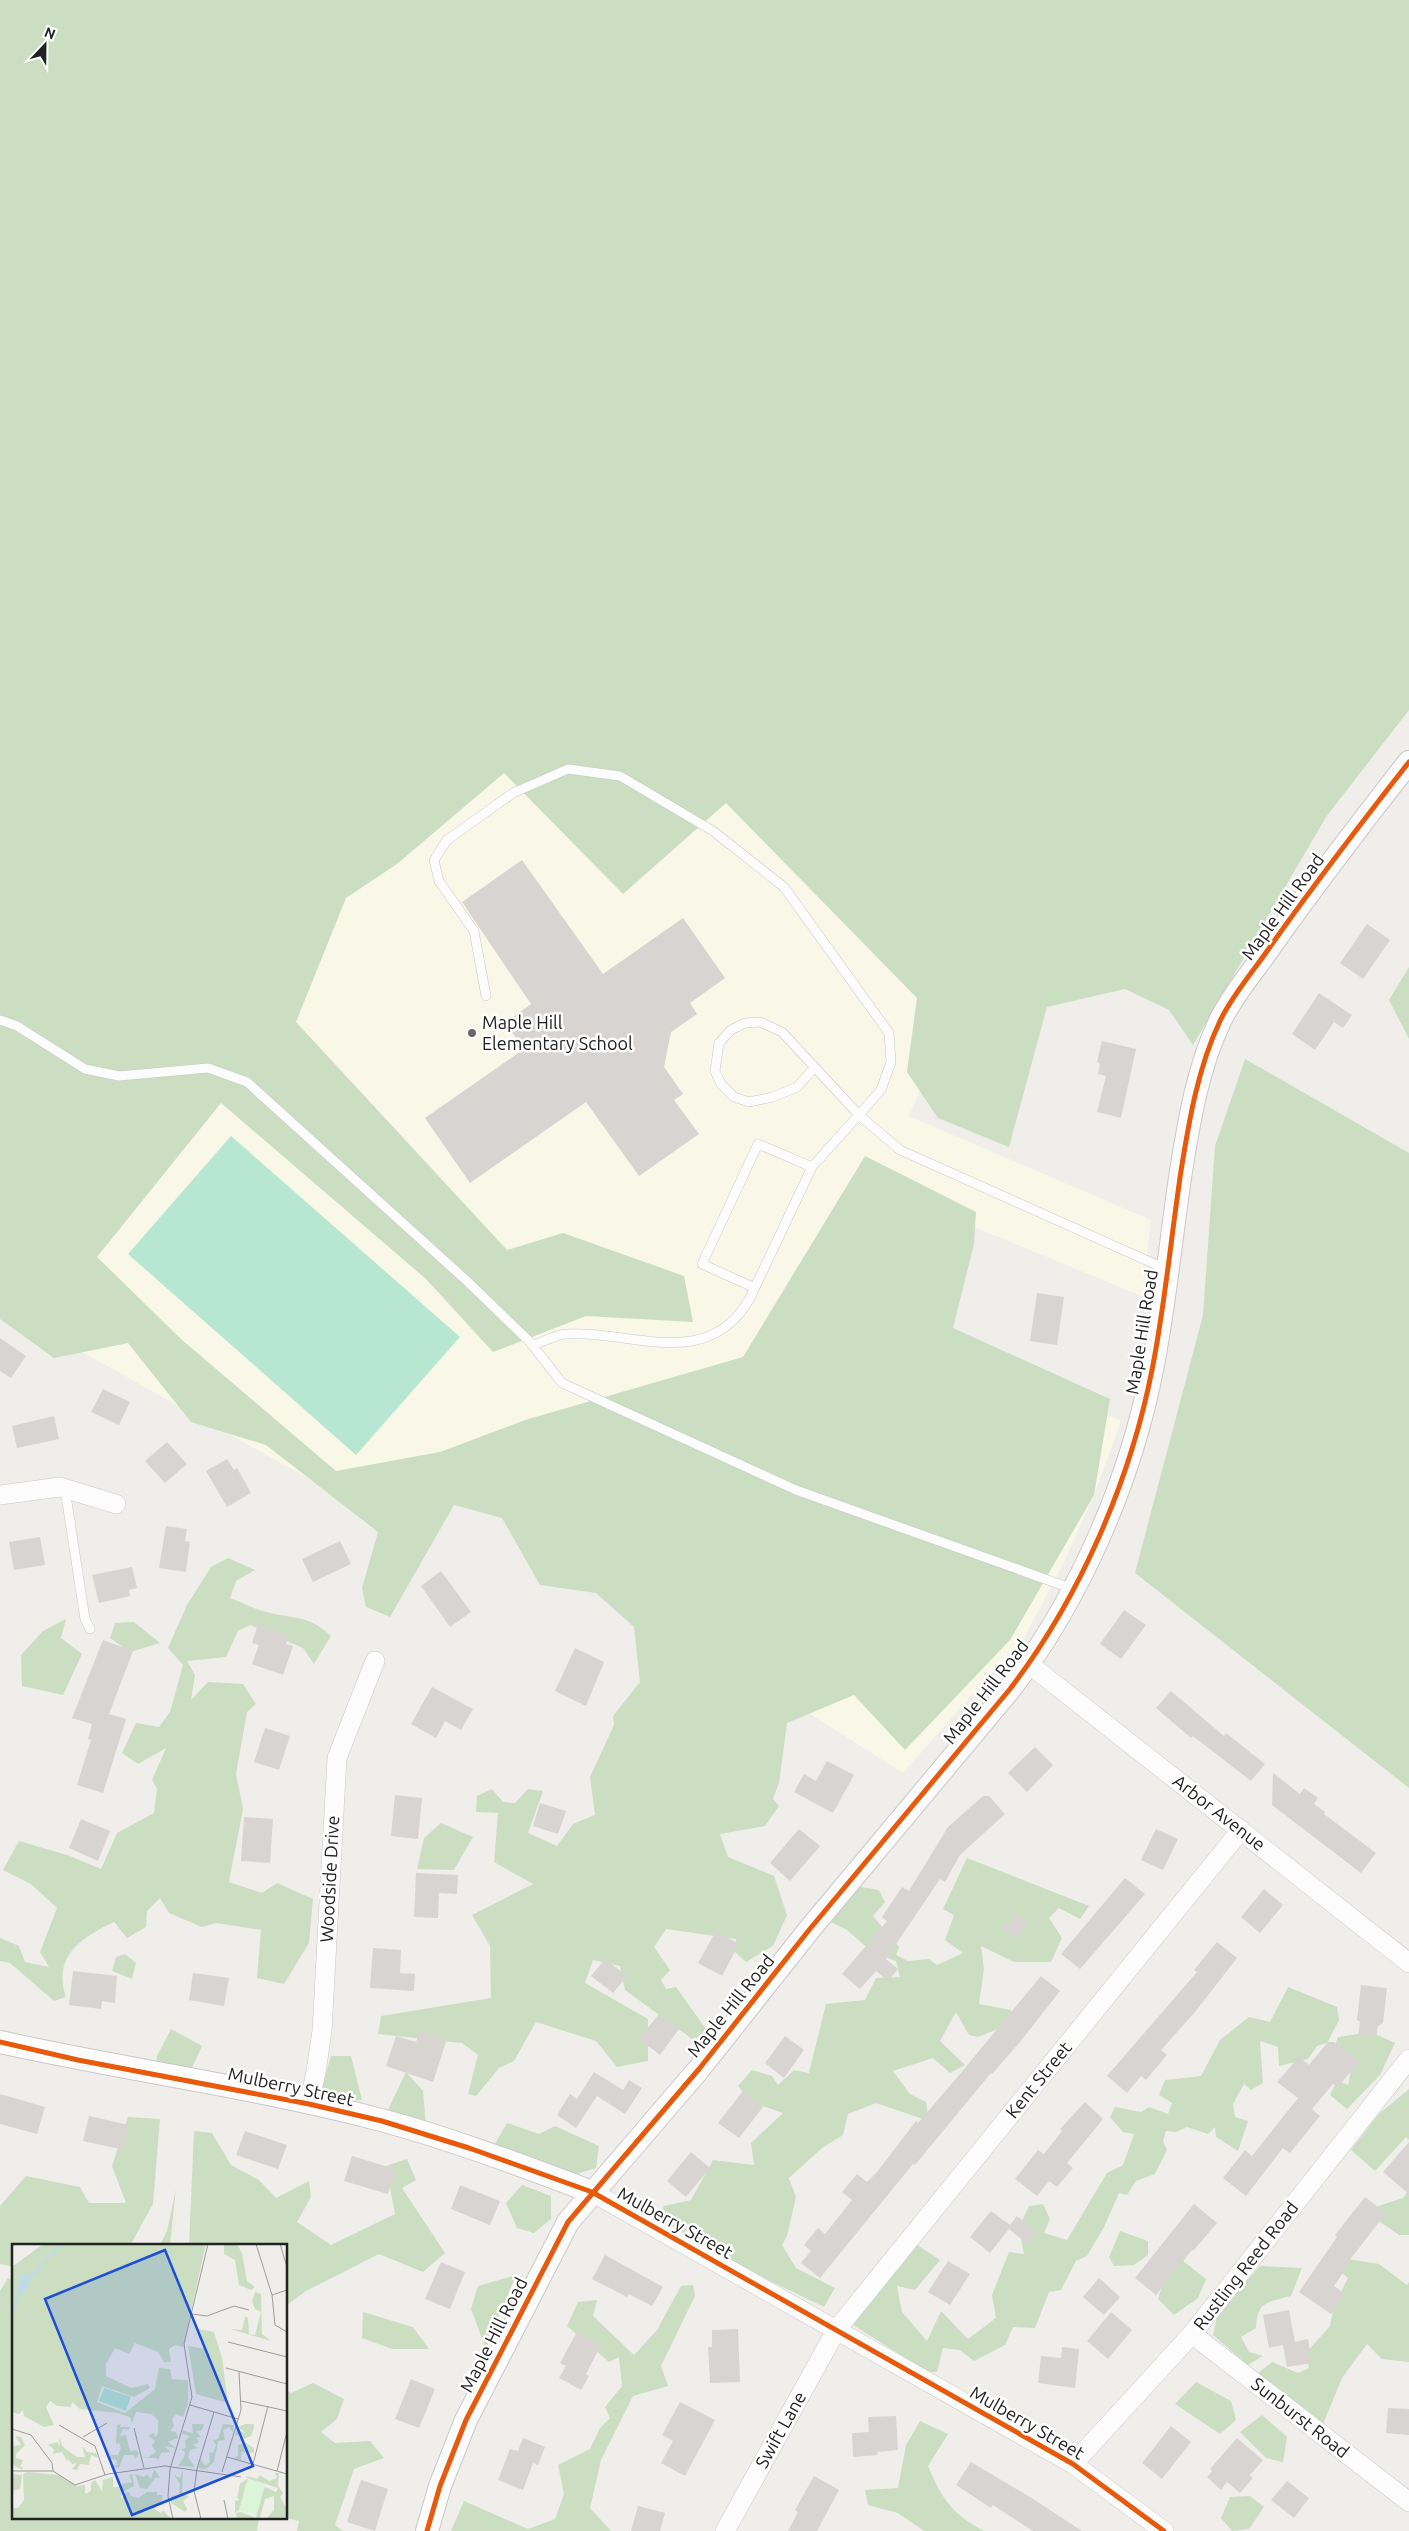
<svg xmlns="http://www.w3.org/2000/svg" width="1409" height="2531" font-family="Ubuntu,sans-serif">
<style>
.education{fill:#f8f7e8}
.forest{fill:#cbdec1}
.pitch{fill:#b7e6d2}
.building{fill:#d7d4d2}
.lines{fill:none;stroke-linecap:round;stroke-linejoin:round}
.service-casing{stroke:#c9c8c7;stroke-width:10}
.minor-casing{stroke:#c9c8c7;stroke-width:20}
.tertiary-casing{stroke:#c9c8c7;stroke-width:24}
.service{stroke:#fdfcfc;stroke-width:9}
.minor{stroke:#fdfcfc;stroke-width:19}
.tertiary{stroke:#fdfcfc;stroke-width:22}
.cycleway-casing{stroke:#fff;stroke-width:8}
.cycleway{stroke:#e8590c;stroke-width:5}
.poi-dot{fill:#6a6968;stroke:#fff;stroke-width:2}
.labels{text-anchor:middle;stroke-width:5;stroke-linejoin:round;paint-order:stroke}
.street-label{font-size:18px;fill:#222;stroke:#fff}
.poi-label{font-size:18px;fill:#222;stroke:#fff;text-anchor:start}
.inset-river{fill:none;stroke:#bfdbe3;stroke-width:2.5}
.inset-road{fill:none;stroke:#9e9c9b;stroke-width:1}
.view{fill:#1d4ed8;fill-opacity:0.15;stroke:#1d4ed8;stroke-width:2.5}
.inset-edge{fill:none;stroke:#222;stroke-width:2.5}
</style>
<rect width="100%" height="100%" fill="#f0eeeb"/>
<!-- education -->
<path class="education" d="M0 458 585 697 981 949 909 1116 1151 1220 1142 1296 872 1185 823 1292 1121 1421 1094 1495 1063 1564 1026 1634 903 1773 450 1485 390 1617 366 1607 397 1528 0 1306Z"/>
<!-- forest -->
<path class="forest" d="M0 0H1409V710L1326 817 1193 1045 1169 1010 1125 989 1047 1007 1009 1147 938 1118 907 1072 917 998 726 803 623 894 504 773 397 864 346 898 296 1022 507 1250 563 1233 684 1276 693 1322 586 1316 493 1352 426 1279 221 1103 97 1257 182 1340 336 1471 440 1452 525 1420 743 1357 865 1156 976 1212 974 1244 953 1328 1110 1399 1094 1495 1010 1640 905 1750 854 1695 787 1723 779 1783 773 1799 779 1806 765 1826 720 1834 728 1857 774 1876 787 1915 773 1946 746 1962 735 1952 736 1939 666 1929 654 1947 670 1970 661 1980 666 1989 676 1987 711 2036 699 2044 625 1990 620 1966 593 1960 585 1983 648 2019V2061L617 2067 596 2041 536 2022 514 2061 499 2068 476 2096 468 2094 478 2055 462 2043 378 2034 381 2016 491 1998 490 1946 472 1915 533 1884 494 1862 498 1813 476 1812 477 1796 492 1789 503 1802 515 1803 528 1789 543 1791 528 1833 557 1846 573 1824 595 1815 590 1777 614 1725 613 1716 640 1682 634 1627 596 1593 540 1585 502 1518 454 1505 390 1617 366 1607 362 1588 378 1532 266 1445 191 1422 128 1343 54 1358 0 1319Z
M1409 967V1039L1389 1000Z
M1245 1059 1409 1153V1788L1135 1573 1203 1315 1215 1146Z
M228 1558 255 1570 236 1581 230 1598C241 1602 252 1608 263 1611 289 1619 309 1614 331 1636L314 1664 303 1648 250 1625 238 1631 226 1657 187 1661 195 1675 191 1700 208 1682 243 1684 256 1704 247 1712 236 1774 243 1809 229 1882 262 1893 277 1883 313 1899 309 1943 284 1984 257 1978 261 1930 216 1923 202 1927 169 1913 160 1898 147 1911 146 1927 127 1938 114 1922C82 1937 52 1956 66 1997L54 2001 10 1963 0 1961V1938L19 1946 25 1962 49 1967 40 1952 57 1908 31 1884 3 1870 19 1841 70 1856 101 1869 117 1833 154 1813 157 1789 152 1780 166 1748 138 1764 122 1753 136 1723 159 1727 170 1712 183 1665 168 1648 187 1605 211 1567Z
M66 1619 61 1638 82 1654 63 1695 22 1686 21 1655 43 1631Z
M134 1622 160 1643 130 1652 110 1638 115 1623Z
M441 1823 473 1837 454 1870 417 1869 424 1838Z
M967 1858 1089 1906 1080 1919 1059 1908 1049 1918 1062 1938 1051 1962H1014L981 1946 984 1969 979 2004 1011 2010V2024L978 2037 969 2035 956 2012 940 2041 965 2065 950 2073 933 2058 893 2071 910 2094 926 2102 929 2121 876 2103 848 2114 843 2135 822 2148 789 2178 796 2197 787 2236 782 2245 796 2268 835 2288 824 2307 731 2262 657 2221 664 2206 691 2200 713 2160 754 2165 751 2143 783 2113 751 2102 738 2086 752 2070 772 2076 778 2085 794 2070 809 2073 826 2004 865 2000 876 1978 900 1977 896 1961 872 1952 847 1930 829 1921 856 1886 879 1890 885 1902 873 1916 899 1947 896 1955 908 1961 929 1959 937 1965 963 1953 945 1940 954 1915 943 1909Z
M125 1954 136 1963 132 1979 112 1971 116 1957Z
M1288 1987 1337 2007 1339 2020 1327 2043 1317 2046 1308 2059 1279 2066 1278 2047 1260 2041 1263 2083 1251 2090 1244 2084 1233 2104 1235 2117 1248 2121 1238 2151 1216 2137 1215 2127 1208 2134 1187 2127 1176 2132 1166 2131 1163 2141 1167 2150 1155 2174 1136 2181 1127 2195 1119 2193 1104 2227 1087 2256 1076 2261 1061 2290 1049 2292 1035 2328 1013 2327 1005 2345 974 2361 960 2350 943 2348 937 2372H928L853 2325 916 2244 940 2260 915 2290 897 2286 902 2312 927 2341 941 2311 968 2339 996 2318 992 2295 1009 2252 1024 2254 1019 2227 1029 2206 1043 2204 1050 2219 1044 2233 1067 2240 1107 2173 1123 2165 1134 2134 1123 2132 1110 2117 1115 2107 1141 2112 1149 2107 1168 2114 1172 2103 1159 2095 1165 2080 1201 2076 1220 2040 1249 2017 1270 2022Z
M171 2029 202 2046 191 2070 156 2066 157 2056Z
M1371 2032 1395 2043 1380 2075 1347 2109 1330 2095 1337 2080 1348 2085 1352 2065 1332 2052 1338 2037Z
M331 2056H351L362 2100 341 2101 322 2087Z
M406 2072 423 2091 426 2125 388 2110Z
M1409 2089V2140L1406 2137 1375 2171 1351 2150 1379 2114Z
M128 2117 160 2119 153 2204 131 2244 14 2245V2267L0 2264V2206L26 2176 80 2187 89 2203H126L112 2166Z
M507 2123 539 2134 555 2126 599 2146 596 2168 573 2175 495 2144Z
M194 2131 212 2133 231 2165 259 2180 276 2198 309 2181 311 2197 297 2222 331 2245 395 2214 386 2166 407 2159 416 2180 402 2188 445 2253 423 2272 379 2254 306 2291 286 2306V2245H189Z
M522 2185 551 2196V2219L534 2233 517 2228 506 2203Z
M176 2189 170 2245H160L167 2231Z
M1409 2190V2235H1399L1379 2221 1378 2206 1403 2198Z
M1120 2231 1148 2241V2255L1134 2265 1114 2266 1109 2257Z
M1348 2259 1379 2264 1407 2285 1409 2282V2362L1382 2359 1367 2344 1342 2378 1323 2424 1257 2374 1272 2362 1298 2373 1309 2368 1306 2353 1330 2326 1334 2305 1348 2278 1338 2270Z
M1182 2260 1206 2279 1198 2298 1174 2315 1158 2299 1167 2270Z
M1260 2266 1302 2268 1291 2296C1268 2302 1257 2301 1256 2328L1241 2337 1249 2352 1263 2356 1248 2365 1213 2335 1218 2313Z
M516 2275 486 2349 471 2309 478 2286Z
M8 2278 14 2281V2517H259L257 2531H0V2291Z
M693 2285 695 2296 661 2366 668 2386 633 2396 601 2460 590 2508 611 2531H451L464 2501 528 2529 555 2519 564 2494 558 2465 590 2449 600 2428 610 2418 605 2407 622 2386 619 2357 609 2362 567 2326 578 2302 597 2300 593 2316 634 2355 657 2330 681 2286Z
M363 2312 413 2327 429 2349H392L362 2338Z
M1196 2382 1231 2401 1236 2420 1220 2434 1175 2404Z
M313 2383 344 2399 337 2419 321 2432 335 2443 370 2441 384 2458 354 2469 335 2525 343 2531H297L299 2521 283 2517H286V2389L291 2393Z
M1262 2415 1287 2437 1283 2462 1266 2458 1240 2432Z
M920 2421 948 2434 928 2466C942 2499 952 2514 984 2531H924L898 2513 868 2505 865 2490 898 2488 906 2445Z
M1250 2496 1264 2507 1249 2529 1232 2531 1221 2518 1230 2497Z"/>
<!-- pitch -->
<path class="pitch" d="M231 1136 460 1337 356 1455 128 1254Z"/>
<!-- building -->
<path class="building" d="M522 860 603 974 683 918 725 978 690 1003 697 1014 671 1032 664 1067 683 1094 674 1100 699 1134 639 1176 586 1102 470 1183 425 1118 524 1049 505 1023 531 1004 462 902Z
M1367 924 1390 940 1363 979 1340 963Z
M1319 993 1352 1015 1343 1028 1334 1022 1315 1050 1292 1034Z
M1102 1041 1136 1049 1121 1118 1097 1112 1106 1076 1098 1074 1100 1064 1097 1062Z
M1037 1293 1064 1297 1057 1345 1030 1341Z
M0 1338 26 1356 11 1378 0 1371Z
M103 1389 130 1402 119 1425 91 1412Z
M54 1416 59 1439 17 1448 12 1426Z
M167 1442 187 1464 165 1483 145 1461Z
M227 1459 234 1470 237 1468 251 1493 227 1507 206 1471Z
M166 1526 187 1529 185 1541 190 1542 186 1572 159 1568Z
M40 1537 45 1565 14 1570 9 1542Z
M340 1541 351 1564 313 1582 302 1559Z
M132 1567 137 1588 129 1590 130 1596 99 1603 92 1575Z
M441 1571 471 1612 450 1627 421 1586Z
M1124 1610 1146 1625 1121 1659 1100 1644Z
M258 1624 289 1635 286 1644 293 1646 283 1675 252 1664 259 1645 252 1643Z
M103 1640 133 1651 109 1714 126 1719 103 1793 77 1785 91 1740 88 1739 92 1724 72 1718Z
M575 1648 604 1662 586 1706 555 1691Z
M432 1687 473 1709 461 1730 445 1721 436 1738 411 1724Z
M1171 1691 1224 1736 1226 1733 1265 1764 1251 1781 1193 1736 1191 1738 1156 1708Z
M265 1728 290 1736 279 1770 254 1762Z
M1035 1747 1053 1765 1027 1792 1008 1773Z
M827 1761 854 1775 833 1813 794 1792 804 1774 816 1781Z
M1273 1773 1300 1794 1304 1788 1318 1798 1314 1804 1325 1812 1324 1814 1376 1853 1361 1873 1272 1805Z
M395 1795 422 1798 418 1839 391 1836Z
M983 1796H989L1005 1814 960 1855 945 1882 940 1879 886 1959 898 1969 888 1981 876 1971 860 1989 842 1974 887 1921 882 1917 902 1887 909 1891 948 1827Z
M540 1803 566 1811 558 1834 533 1826Z
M244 1817 273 1819 270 1863 241 1861Z
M81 1819 110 1831 98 1861 69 1848Z
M799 1829 820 1846 790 1881 770 1863Z
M1156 1829 1178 1839 1163 1870 1141 1860Z
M416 1873 458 1875 457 1894 439 1893 438 1918 414 1917Z
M1125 1878 1145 1894 1080 1969 1061 1954Z
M1264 1889 1283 1905 1260 1933 1241 1917Z
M1016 1913 1028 1923 1016 1939 1003 1930Z
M716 1931 739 1944 722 1976 698 1963Z
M1217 1942 1237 1958 1195 2012 1161 2050 1167 2055 1146 2080 1141 2076 1127 2093 1107 2076 1197 1972 1194 1970Z
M373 1948 401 1950 400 1973 415 1974 414 1991 370 1988Z
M605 1959 627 1976 613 1993 591 1976Z
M73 1971 117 1976 115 2003 102 2001 101 2009 69 2005Z
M193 1973 229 1978 224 2006 189 2000Z
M1041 1976 1060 1991 1020 2042 992 2074 991 2073 915 2165 913 2164 820 2278 801 2263 811 2251 804 2245 818 2228 825 2234 852 2200 842 2192 857 2174 867 2182 877 2172 916 2121 918 2123 960 2074Z
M1361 1985 1387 1988 1383 2023 1378 2026 1376 2037 1358 2035 1360 2022 1357 2020Z
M659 2014 679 2029 660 2055 639 2039Z
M420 2031 447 2039 433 2082 386 2066 396 2036 416 2042Z
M785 2036 804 2050 784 2078 765 2063Z
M1328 2042H1334L1359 2062 1337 2088 1333 2084 1312 2109 1320 2116 1290 2153 1283 2148 1246 2196 1223 2178 1245 2150 1252 2156 1298 2098 1277 2082 1299 2057 1309 2065Z
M594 2072 623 2090 629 2080 642 2088 625 2114 597 2096 576 2128 557 2115 570 2094 577 2099Z
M743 2091 763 2107 739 2138 718 2123Z
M0 2094 45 2107 37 2134 0 2124Z
M1085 2102 1103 2119 1067 2163 1073 2168 1057 2187 1049 2181 1037 2196 1015 2179 1038 2150 1044 2154 1062 2131 1060 2129Z
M89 2116 129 2125 124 2150 83 2141Z
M245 2131 287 2145 278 2169 236 2155Z
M1409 2142V2194L1383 2172Z
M691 2152 710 2168 686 2197 667 2181Z
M352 2156 395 2169 388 2194 344 2181Z
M460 2185 500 2201 490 2225 451 2209Z
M1365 2197 1386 2213 1345 2266 1347 2267 1334 2286 1345 2294 1331 2314 1299 2292 1337 2237 1335 2235Z
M1194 2204 1217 2223 1193 2251 1192 2250 1156 2295 1135 2278Z
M991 2211 1010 2225 1017 2216 1037 2232 1027 2244 1009 2229 990 2253 970 2237Z
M605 2255 663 2287 652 2306 629 2294 627 2297 592 2279Z
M948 2261 970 2274 950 2305 928 2292Z
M441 2262 465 2272 450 2309 425 2299Z
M1099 2278 1120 2297 1104 2315 1083 2297Z
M1289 2310 1295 2342 1308 2339 1312 2363 1287 2367 1283 2345 1269 2348 1263 2315Z
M1111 2312 1132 2330 1108 2359 1087 2341Z
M738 2329 740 2382 710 2383 708 2347H712V2330Z
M577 2332 601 2345 586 2374 589 2376 581 2390 559 2378 566 2366 560 2363Z
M1062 2347 1079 2349 1075 2388 1038 2383 1041 2356 1061 2358Z
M411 2379 435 2389 419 2428 395 2419Z
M680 2402 715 2420 685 2476 661 2463 673 2441 662 2435Z
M1388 2408 1409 2409V2435L1386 2433Z
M896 2416 898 2450 877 2452 878 2455 853 2457 852 2433 869 2432 868 2417Z
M1171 2426 1191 2442 1162 2479 1142 2463Z
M523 2438 545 2447 538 2465 533 2463 523 2490 498 2480 510 2449 518 2451Z
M1237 2438 1263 2460 1250 2475 1253 2478 1240 2493 1227 2482 1221 2490 1207 2477 1212 2471 1210 2469Z
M971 2462 1030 2497 1082 2531H1033L993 2505 991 2508 956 2485Z
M814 2476 839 2490 817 2531H788L798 2512 795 2510Z
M361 2480 388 2489 375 2531 347 2522Z
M1287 2481 1309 2498 1294 2518 1271 2500Z
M638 2506 665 2513 660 2531H631Z"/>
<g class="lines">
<!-- service casing -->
<g class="service-casing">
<path id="service" d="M486 996 474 931 439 881 434 860 447 840 513 793 568 769 620 776 713 831 784 887 889 1033 891 1062 881 1090 812 1167
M0 1020 17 1026 85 1069 119 1076 208 1068 247 1082 468 1282 530 1342 562 1383 796 1490 1073 1589
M814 1068 797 1087 773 1097 749 1102 734 1097 721 1084 715 1071 719 1043 731 1030 745 1023 760 1022 782 1032 859 1115 900 1150 1166 1269
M533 1345C543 1342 555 1335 566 1334 632 1330 706 1372 749 1300L812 1167 758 1144 702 1264 755 1288
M65 1489 85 1619 90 1629"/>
</g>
<!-- minor casing -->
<g class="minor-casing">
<path id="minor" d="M0 1495 60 1487 116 1504
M1029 1664 1409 1963
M309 2104 316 2072 322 2031 337 1758 375 1661
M592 2192 1073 2464 1164 2531
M1192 2334 1409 2502
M1073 2464 1192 2334 1409 2059
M725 2531 837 2329 1241 1830"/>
</g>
<!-- tertiary casing -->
<g class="tertiary-casing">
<path id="tertiary" d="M0 2042C126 2070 256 2087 381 2120 452 2139 523 2166 592 2192
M427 2531 440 2486 466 2420 568 2222 699 2069 809 1930 1010 1689C1079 1599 1130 1482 1152 1370 1165 1305 1171 1237 1181 1171 1189 1121 1198 1067 1220 1021 1232 995 1256 968 1272 944 1316 882 1362 822 1409 762"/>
</g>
<!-- service -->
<use href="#service" class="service"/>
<!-- minor -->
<use href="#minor" class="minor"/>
<!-- tertiary -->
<use href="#tertiary" class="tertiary"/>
<!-- cycleway casing -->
<g class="cycleway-casing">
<path id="cycleway" d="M0 2042 78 2060 309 2104 382 2121 469 2148 592 2192 1073 2464 1164 2531
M427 2531 440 2486 466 2420 568 2222 699 2069 809 1930 1010 1689C1079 1599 1130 1482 1152 1370 1165 1305 1171 1237 1181 1171 1189 1121 1198 1067 1220 1021 1232 995 1256 968 1272 944 1316 882 1362 822 1409 762"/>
</g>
<!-- cycleway -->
<use href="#cycleway" class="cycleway"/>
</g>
<!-- markers -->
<circle class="poi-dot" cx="472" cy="1033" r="5"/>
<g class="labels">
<!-- street labels -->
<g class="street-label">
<text transform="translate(1283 907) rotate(-54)" y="6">Maple Hill Road</text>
<text transform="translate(1142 1332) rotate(-81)" y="6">Maple Hill Road</text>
<text transform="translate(986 1692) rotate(-52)" y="6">Maple Hill Road</text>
<text transform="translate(1219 1813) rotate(38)" y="6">Arbor Avenue</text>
<text transform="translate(330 1879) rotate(-87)" y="6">Woodside Drive</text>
<text transform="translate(731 2006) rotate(-51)" y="6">Maple Hill Road</text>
<text transform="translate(1039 2080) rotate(-51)" y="6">Kent Street</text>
<text transform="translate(291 2087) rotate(12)" y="6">Mulberry Street</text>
<text transform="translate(675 2223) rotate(29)" y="6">Mulberry Street</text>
<text transform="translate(1246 2266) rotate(-52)" y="6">Rustling Reed Road</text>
<text transform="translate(494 2335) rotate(-63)" y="6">Maple Hill Road</text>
<text transform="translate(1300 2418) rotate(38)" y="6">Sunburst Road</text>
<text transform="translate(1027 2423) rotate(30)" y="6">Mulberry Street</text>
<text transform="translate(781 2430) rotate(-61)" y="6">Swift Lane</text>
</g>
<!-- poi labels -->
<g class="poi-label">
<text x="482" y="1029">Maple Hill<tspan x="482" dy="21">Elementary School</tspan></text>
</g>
</g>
<!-- overview -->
<g transform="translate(12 2244)">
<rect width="275" height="275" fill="#f0eeeb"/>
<path d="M31 0H194L171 103 163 101 157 105 159 118H152L146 108 123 99 117 110 103 104 94 120V132L119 144 136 140 138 144 122 153 90 142 85 158 113 169 143 145 147 124 158 125 160 135 176 136V160L171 173 164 170 160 175 162 182 158 187 164 188 166 194 156 198 164 204 152 202 159 208 149 209 146 217 145 214H135L144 208 140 202 143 197 136 192 141 189 144 193 146 189V176L139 170 124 168 120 179 118 173 106 169 68 165 60 158 59 163 45 162 38 157 34 163 42 181 32 183 12 172 11 166 7 170 0 168V23ZM212 0H225L230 9 235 37 243 43 239 46 227 41 223 16 212 10ZM243 48 249 50 250 90 259 97 218 85 230 86 233 72 236 74 237 90 243 91 249 68 243 65 240 58ZM187 85 202 88 210 114 216 159 184 150 176 102 194 105 186 92ZM109 180 108 183H118L117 186 111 185 108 192 114 191 118 207 125 206 127 210 123 215 122 211H112L107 224 99 222 105 221 104 216 98 214V211H106L109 204 107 199 104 200 105 181ZM180 180H192L190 186 184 187 189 193 184 194 187 198 181 201 186 204 178 206 176 213 183 223 166 222 172 213 173 208 169 205 174 204 173 197 178 192 170 190 171 186 181 190ZM211 180 222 181 221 188 217 183 211 186 213 196 206 197 202 218 194 225 186 224 189 215 193 222 198 218 197 208 201 209 204 201 201 196 206 195ZM233 180H242V184L239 192 227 197 230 190 223 192 224 188 225 185 235 190 226 183ZM3 192 9 193 13 201 4 210V214L11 216 8 223H11L10 226 0 220V202L9 201ZM47 193 51 203 65 213H73L70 202 75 208 84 209 86 214 79 211 77 221 68 220 65 226 60 225 65 219 60 220 56 215 55 217 50 208 41 210 42 205 36 201 45 198 48 202ZM234 199 242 204V209L230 208 229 216 222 214 226 212V201ZM142 225 148 234H143L135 245 128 244 123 230 132 233 135 230 139 235ZM171 226 170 248 177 253 171 257 175 265 173 268 159 259V252L167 251 168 240 162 231 168 234ZM15 228 48 231 64 242 73 241V250L79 247V239L83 236 90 247 91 236 101 233V243H109L110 240 120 238 117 231 120 230 122 242 110 248 109 255 116 247 119 252 126 254 135 248H145V251H151L149 258 152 261 142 260 144 266 149 269 151 266 158 274 0 275V255V264H6L12 256 11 230ZM263 229H267L266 242 271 249 268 253 275 265V275H254L262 266V252L253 255 248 274 225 275 224 269 229 268 244 274 249 245 253 243 264 248 266 244 235 234V232L245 235 248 231 257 237 265 234ZM0 230 10 231 8 245 0 247ZM235 235 238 238 234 239 228 265 223 269V257L228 256 225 254 228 240Z" fill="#cbdec1"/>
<path d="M236 235 253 241 245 270 227 266Z" fill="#daf5da"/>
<path d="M92 144 119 153 114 167 87 157Z" fill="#b7e6d2"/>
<path d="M17 30 18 40 13 48 6 50 7 32Z" fill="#bfdbe3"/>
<path class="inset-river" d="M18 34 50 0M0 71 7 50"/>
<path class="inset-road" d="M244 0 260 51 263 81 275 88M268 0 275 23M260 51 275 46M180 70 195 72 222 62 237 66M216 98 275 113M214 124 275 140M229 157 275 167M178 161 226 175M47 181 83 202 93 231M122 184 132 224M0 185 19 191 40 219 41 227M71 193 95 179M215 213 275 230M241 220 256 162M0 227H41L63 241 96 230 153 222 229 233M265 227 275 188M210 228 229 166 227 128M212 256 216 275M161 275 156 252 158 225 180 153 172 100 196 0M189 275 182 247 185 225 202 168"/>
<path class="view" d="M153 6 241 222 120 271 33 55Z"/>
<rect width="275" height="275" class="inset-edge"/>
</g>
<!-- north arrow -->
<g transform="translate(45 45) rotate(22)" stroke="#ffffff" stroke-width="4" paint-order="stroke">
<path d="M0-4L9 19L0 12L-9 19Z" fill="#222222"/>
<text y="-8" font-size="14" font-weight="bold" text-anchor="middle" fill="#222222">N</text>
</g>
</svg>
